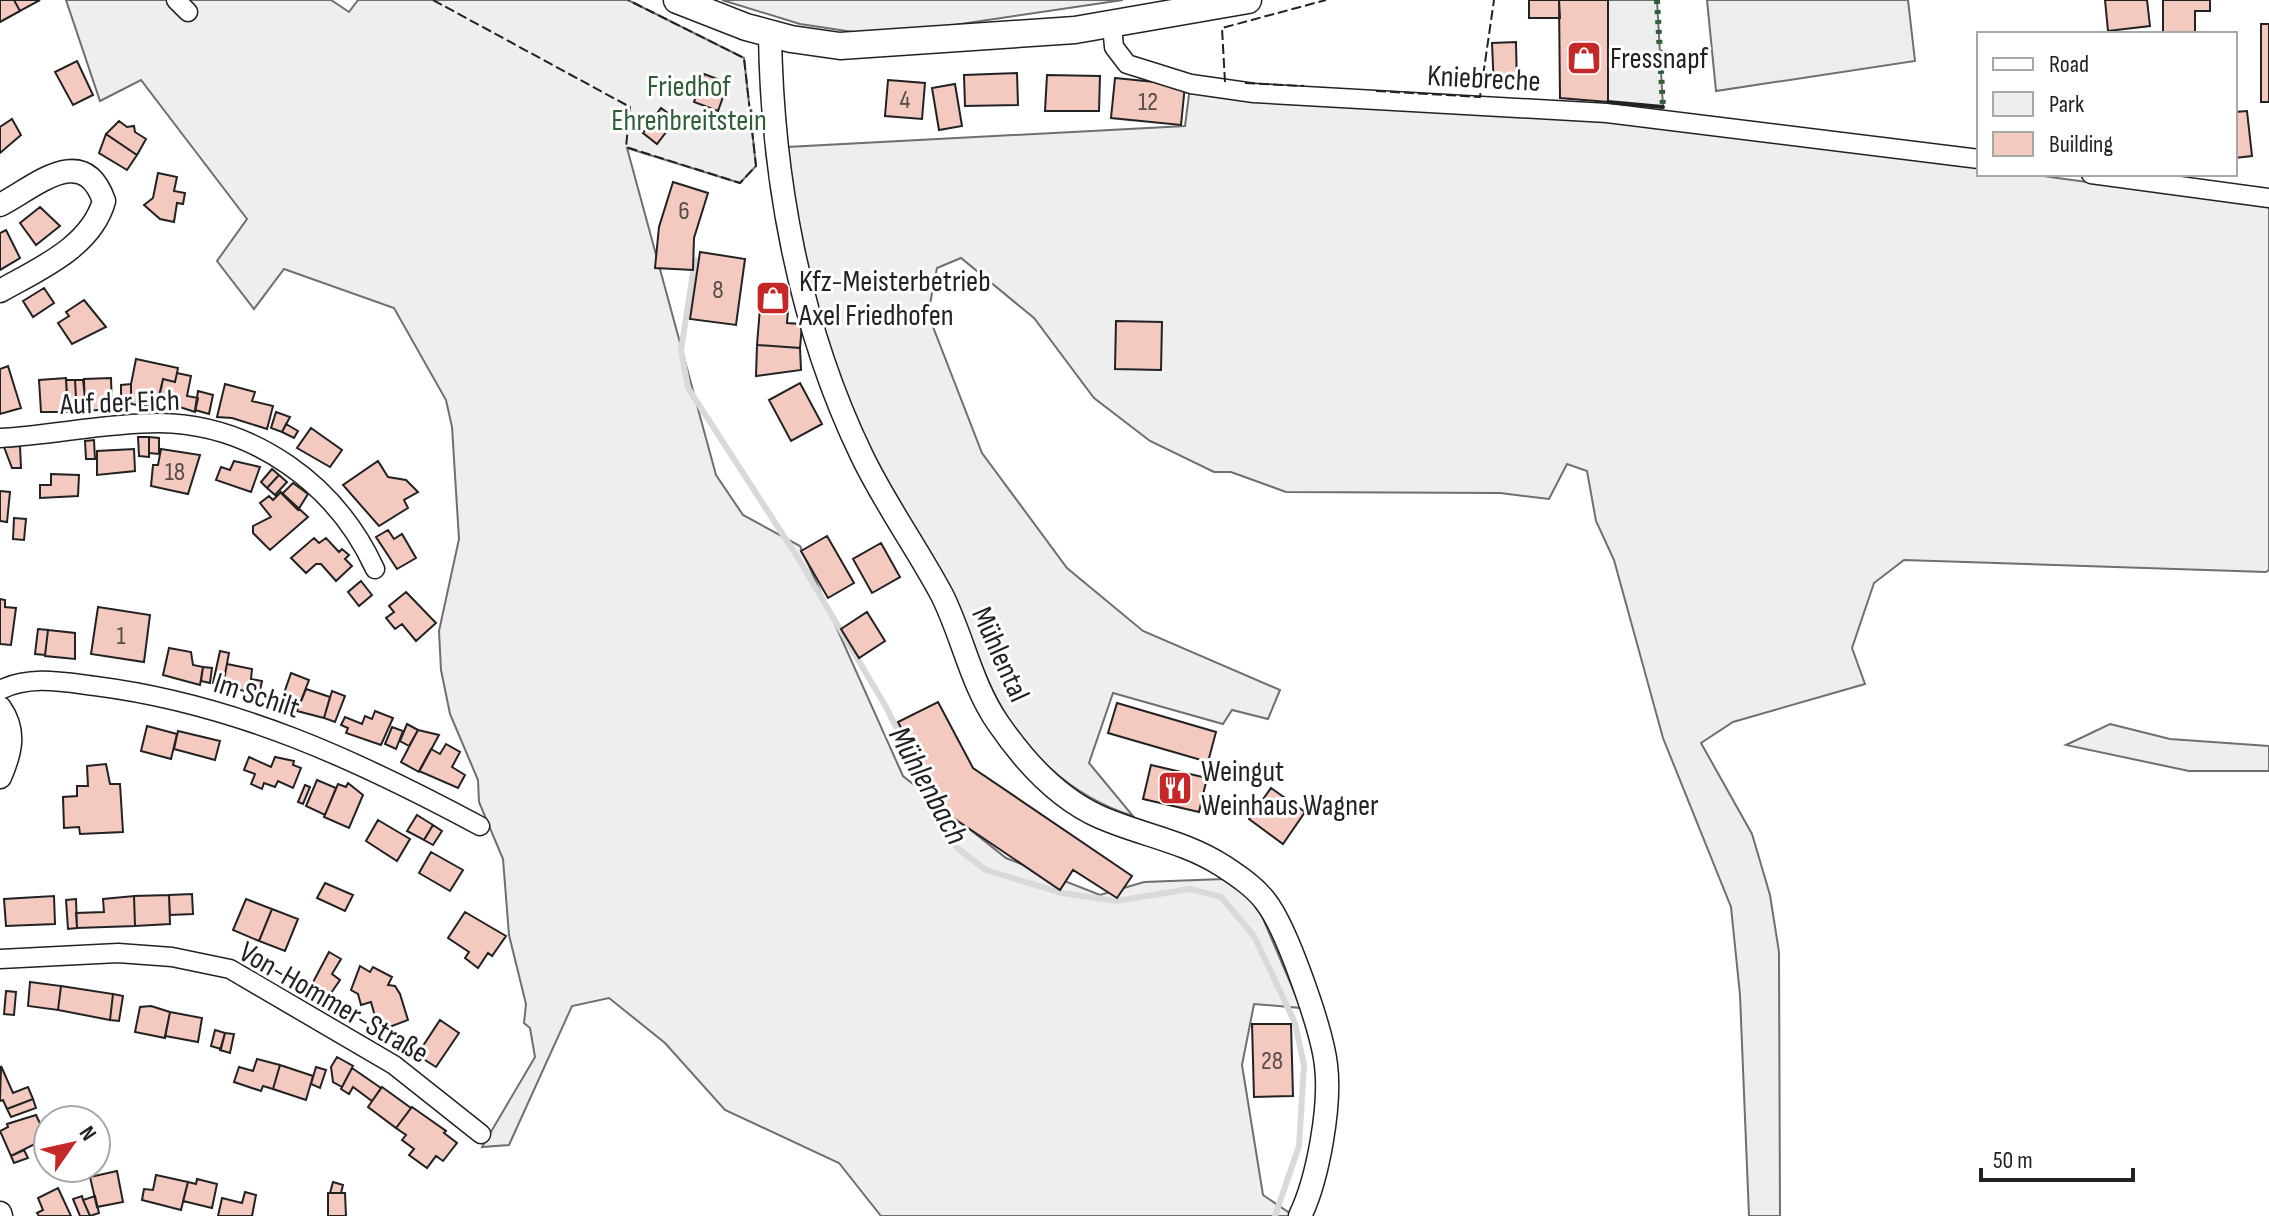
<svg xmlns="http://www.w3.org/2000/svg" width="2269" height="1216" font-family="'Sofia Sans Condensed',sans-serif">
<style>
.green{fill:#eee;stroke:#6f6f6f;stroke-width:2}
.parking{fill:#ededed;stroke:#6f6f6f;stroke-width:2}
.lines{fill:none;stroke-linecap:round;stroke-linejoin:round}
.stream{stroke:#d9d9d9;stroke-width:6}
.building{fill:#f3c9c0;stroke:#222;stroke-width:2}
.minor-casing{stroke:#222;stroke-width:21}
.tertiary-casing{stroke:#222;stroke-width:25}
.secondary-casing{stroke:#222;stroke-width:29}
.minor{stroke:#fff;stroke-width:18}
.tertiary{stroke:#fff;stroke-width:22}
.secondary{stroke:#fff;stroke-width:26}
.hedge{stroke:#2f5e38;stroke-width:6;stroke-dasharray:4 6;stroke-linecap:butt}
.fence{stroke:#222;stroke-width:2;stroke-dasharray:10 4;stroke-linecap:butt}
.wall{stroke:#222;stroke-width:4}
.labels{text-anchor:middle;stroke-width:6;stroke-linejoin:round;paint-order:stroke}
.number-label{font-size:26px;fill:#564c4a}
.poi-label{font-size:30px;fill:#222;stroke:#fff;text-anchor:start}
.street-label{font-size:30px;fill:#222;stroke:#fff}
.park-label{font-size:30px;fill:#2f5e38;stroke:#fff}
.water-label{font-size:32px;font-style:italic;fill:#222;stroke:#fff}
</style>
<rect width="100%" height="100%" fill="#fff"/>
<!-- green -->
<path class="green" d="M66 0H331L349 12 358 0H628L744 58 756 166 740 183 627 148 716 475 743 515 800 546 903 776 1006 858 1100 895 1144 882 1224 879 1248 896 1262 916 1301 1008 1254 1004 1242 1065 1263 1195 1294 1216H881L839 1163 725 1110 665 1043 609 998 572 1006 509 1145 482 1147 535 1057 530 1028 524 1023 526 1004 509 935 503 859 479 802 478 780 450 714 441 670 439 631 459 539 452 427 446 400 394 308 284 269 254 309 217 261 247 219 141 80 100 101Z
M722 0H1123L880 36 800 24Z
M1190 87 1610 121 1979 167V174H2028L2269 207V570L2266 572 1904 560 1874 583 1852 648 1865 684 1733 722 1701 743 1752 834 1770 895 1779 952 1780 1216H1749L1740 995 1731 907 1663 738 1614 560 1596 521 1587 471 1567 464 1549 499 1500 493 1286 492 1231 472H1214L1150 441 1094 398 1034 318 961 258 937 268 928 314 982 453 1067 568 1143 631 1280 690 1268 719 1232 710 1223 724 1113 693 1089 763 1133 816C1071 797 1019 748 992 689 980 664 972 636 959 611 927 547 884 490 857 424 821 335 799 241 787 147L1185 126Z
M2110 724 2170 739 2269 746V771H2189L2066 745Z"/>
<!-- parking -->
<path class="parking" d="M1608 0H1657L1663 107 1608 102Z
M1707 0H1908L1915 61 1716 91Z"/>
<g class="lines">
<!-- stream -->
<path class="stream" d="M695 260 681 350 688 388 798 558 886 707 956 847 986 870 1062 893 1116 901 1190 889 1221 897 1254 936 1295 1023 1304 1065 1299 1146 1275 1216"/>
</g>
<!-- building -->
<path class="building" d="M0 0H14L20 11 0 22Z
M14 0H40L20 11Z
M1529 0H1559L1560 18H1529Z
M1559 0H1608V102L1560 98Z
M2105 0H2147L2150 26 2108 31Z
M2163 0H2210V11H2195V32H2163Z
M2261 24H2269V102H2261Z
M1516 42 1517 88 1494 89 1492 43Z
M77 61 93 95 73 105 55 72Z
M1017 73 1018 105 965 106 964 75Z
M704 74 728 83 718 111 694 102Z
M1047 75 1100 76 1099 111H1045Z
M1115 78 1185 85 1181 125 1111 118Z
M888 80 925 83 922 119 885 116Z
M955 84 962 126 939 130 932 88Z
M661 108 676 119 657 144 643 133Z
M2247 111 2252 156 2235 158V112Z
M12 119 21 135 0 153V127Z
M119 121 127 127 134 126 135 132 146 139 137 155 106 134Z
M106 134 137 155 127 170 99 153Z
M158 173 177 177 174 191 185 193 183 204 177 203 174 222 160 219 144 205 153 198Z
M673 182 708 193 694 238 693 270 655 268 659 227Z
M40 207 60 226 36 245 20 223Z
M6 230 20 258 0 270V233Z
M700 252 745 259 736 325 690 319Z
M762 283 790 285 787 323 802 324 800 348 757 345Z
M44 288 54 303 33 317 23 301Z
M84 300 106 327 72 344 58 323 69 316 66 312Z
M1116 321 1162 322 1161 370 1115 369Z
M757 345 800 348 801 370 756 376Z
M136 359 178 368 175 382 163 379 157 408 131 404V384Z
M8 366 21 408 0 414V369Z
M177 373 191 376 187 396 198 398 195 412 158 400 163 379 175 382Z
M66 378 68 412H41L39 380Z
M111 378 112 409 85 411 84 379Z
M66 380H75L76 398H67Z
M75 380H83L85 398H76Z
M800 383 822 424 791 441 769 400Z
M131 384V403L121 404V385Z
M225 384 255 392 252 401 273 406 267 429 232 418 217 417Z
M198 391 213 395 209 414 195 410Z
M276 412 290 417 282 432 271 428Z
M286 424 298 431 294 438 282 432Z
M311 428 342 450 330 467 297 448Z
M138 437H149V457L139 456Z
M149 437 159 438V454L149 453Z
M94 440 95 459H86L85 441Z
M20 446 21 468H12L4 447Z
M134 449 135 471 97 475V451Z
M161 449 200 455 188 494 151 486 153 465H158Z
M234 461 260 467 251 492 216 480 221 467 230 470Z
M378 461 388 477 406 480 418 492 404 500 408 508 379 526 343 485Z
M272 469 279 475 267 488 261 482Z
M51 474 79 475 78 496 40 498V485H51Z
M279 475 287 482 275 495 267 488Z
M293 483 308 494 298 510 282 494Z
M0 491 10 492 7 522 0 521Z
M281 492 308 517 270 550 253 533V526L271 517 260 503 269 496 273 500Z
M14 518 26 519 24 540 13 539Z
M388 530 394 539 402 534 416 558 397 569 376 537Z
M827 536 854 583 828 598 801 551Z
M314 538 319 543 326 538 339 552 342 549 349 555 345 559 352 566 336 581 321 564H316L306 573 291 558Z
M881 543 900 577 872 593 853 559Z
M361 581 372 595 359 606 348 592Z
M406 592 436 623 416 641 402 624 395 629 386 618 394 612 389 606Z
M0 599 5 600V607L16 608 11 645 0 644Z
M98 607 150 615 144 662 91 654Z
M867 612 885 641 859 658 841 629Z
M38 629 48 630 45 655 35 654Z
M48 630 75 633V659L45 656Z
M169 648 191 652 193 665 203 667 200 685 163 675Z
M220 651 229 653 223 685 213 683Z
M227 664 252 669 251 679 262 681 259 695 223 685Z
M203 667 212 668 210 683 201 681Z
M291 673 309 680 297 711 280 705Z
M306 689 330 697 324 718 297 711Z
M332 691 345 696 335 722 324 718Z
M938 702 973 768 1132 876 1117 898 1073 870 1060 890 943 811 898 722Z
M1117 703 1216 732 1208 762 1108 733Z
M375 711 393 718 381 745 346 733 348 728 341 725 345 717 362 724 365 716 372 719Z
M407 724 418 730 409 746 400 741Z
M147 726 177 734 171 759 141 751Z
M392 727 403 731 396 749 385 744Z
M418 730 439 735 419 772 401 762Z
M178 731 220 741 215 760 174 749Z
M446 744 460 752 452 767 465 775 458 788 419 771 431 749 440 754Z
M249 757 271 767 275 757 294 761 293 765 301 768 293 788 278 781 275 787 264 783 262 789 251 784 255 774 244 770Z
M106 764 110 784H120L123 832 80 834 79 827 64 828 63 797 77 796V786H88L87 766Z
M1151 765 1207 778 1199 812 1143 799Z
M317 780 336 788 325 815 306 806Z
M348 783 363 795 349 828 324 817 338 784 346 787Z
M305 785 310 787 303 804 298 802Z
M1271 788 1305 812 1283 844 1249 819Z
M417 815 433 825 424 840 407 831Z
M378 820 410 839 397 861 366 841Z
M433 825 442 831 433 845 424 840Z
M431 852 463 870 450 891 419 873Z
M325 883 353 895 345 911 317 898Z
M192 894 193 914 170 915 169 895Z
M169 895 170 924 135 926 134 896Z
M54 896 55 924 6 926 4 899Z
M134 896 135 926 77 928 76 913 104 912 103 899Z
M76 899 77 928 68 929 66 900Z
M246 899 272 909 259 941 233 930Z
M272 909 298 919 285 951 259 941Z
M465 912 506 936 492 956 488 953 478 968 465 958 469 952 448 938Z
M329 952 341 959 332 974 340 980 329 996 311 986Z
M360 966 370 972 373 967 392 977 388 985 395 986 400 994 408 1020 379 1031 371 1002 361 1005 358 994 351 990Z
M30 982 61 986 58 1010 28 1006Z
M61 986 113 994 110 1020 58 1010Z
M6 991 16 992 14 1015 4 1014Z
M113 994 123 996 119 1021 110 1020Z
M151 1006 170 1012 165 1038 135 1032 140 1007Z
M170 1012 202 1018 198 1042 165 1036Z
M440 1020 459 1033 436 1067 417 1055Z
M1252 1024H1291L1293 1096 1254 1097Z
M215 1030 225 1033 221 1049 211 1046Z
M225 1033 234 1034 230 1053 220 1050Z
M337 1057 353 1066 342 1087 333 1082 331 1067Z
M257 1059 280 1065 273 1089 263 1086 261 1091 234 1082 239 1067 253 1071Z
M280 1065 313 1076 306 1100 273 1089Z
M1 1066 13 1093 28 1087 33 1099 7 1109 3 1100 0 1101Z
M316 1067 326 1070 320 1088 311 1084Z
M352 1068 381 1088 372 1101 353 1087 349 1094 341 1089Z
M382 1087 411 1108 396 1128 368 1107Z
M33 1099 36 1108 11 1117 7 1109Z
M412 1107 446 1131 444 1133 457 1143 443 1161 436 1156 427 1168 409 1155 414 1149 402 1140 406 1135 396 1128Z
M36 1115 47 1138 11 1156 0 1131 8 1127 7 1124Z
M24 1150 28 1158 14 1163 11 1156Z
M117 1171 123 1202 97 1207 90 1177Z
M156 1175 188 1182 181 1210 142 1200 144 1189 153 1190Z
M197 1179 217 1184 212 1208 183 1201 188 1182 196 1184Z
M333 1182 343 1185 341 1193H330Z
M58 1188 71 1216H39L37 1213 43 1210 38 1198Z
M245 1192 256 1195 252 1216H218L222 1198 242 1203Z
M328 1193H345L346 1216H328Z
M82 1196 83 1200 90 1216H80L73 1199Z
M95 1196 99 1213 90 1216 83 1200Z"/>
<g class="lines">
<!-- minor casing -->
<g class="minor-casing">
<path id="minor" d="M176 0 188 12
M1112 25 1114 47 1127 64 1191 84 1254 93 1607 113 1979 159
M2091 174 2269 198
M0 438C53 435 106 423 159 423 253 424 336 484 375 569
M0 690C30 675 63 682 95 686 236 704 357 760 480 826
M0 959 118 953 172 957 230 969 394 1065 481 1134"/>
</g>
<!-- tertiary casing -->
<g class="tertiary-casing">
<path id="tertiary" d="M770 34C772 177 799 326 862 456 885 504 917 548 942 595 963 637 971 684 998 723 1024 761 1057 798 1100 817 1141 835 1184 841 1223 866 1238 876 1255 887 1266 902 1287 929 1322 1030 1326 1065 1331 1106 1318 1179 1300 1216
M0 205C35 187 83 141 104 201 91 247 39 269 0 291
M0 708C16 731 11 752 0 777
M0 1213 1 1216"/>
</g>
<!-- secondary casing -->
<g class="secondary-casing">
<path id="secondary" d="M677 0 746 27 791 39 840 46 1075 30 1248 0"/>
</g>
<!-- minor -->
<use href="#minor" class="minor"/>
<!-- tertiary -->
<use href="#tertiary" class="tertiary"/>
<!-- secondary -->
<use href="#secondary" class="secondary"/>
<!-- hedge -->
<path class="hedge" d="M1657 0 1663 107"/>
<!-- fence -->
<path class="fence" d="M433 0 630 107 626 147 740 183 756 166 744 58 628 0
M1225 82 1222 28 1326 0
M1245 83 1304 86
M1376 91 1480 97 1494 0"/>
<!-- wall -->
<path class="wall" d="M1608 102 1663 107"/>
</g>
<!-- icons -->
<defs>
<g id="shop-square" transform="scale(1.8)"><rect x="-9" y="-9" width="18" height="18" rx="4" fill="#c62828" stroke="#fff"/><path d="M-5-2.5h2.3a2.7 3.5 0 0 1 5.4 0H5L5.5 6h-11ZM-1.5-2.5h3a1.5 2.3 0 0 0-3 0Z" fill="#fff"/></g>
<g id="restaurant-square" transform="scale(1.8)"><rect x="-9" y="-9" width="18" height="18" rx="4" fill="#c62828" stroke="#fff"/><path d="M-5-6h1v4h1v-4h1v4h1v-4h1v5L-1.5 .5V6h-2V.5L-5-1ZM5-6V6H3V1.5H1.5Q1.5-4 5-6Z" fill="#fff"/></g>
</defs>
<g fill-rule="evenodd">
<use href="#shop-square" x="1584" y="58"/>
<use href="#shop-square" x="773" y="298"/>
<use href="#restaurant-square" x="1175" y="788"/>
</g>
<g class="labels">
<!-- number labels -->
<g class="number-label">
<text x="905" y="108">4</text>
<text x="1148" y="110">12</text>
<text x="684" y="219">6</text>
<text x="718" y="298">8</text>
<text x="175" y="480">18</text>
<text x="121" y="644">1</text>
<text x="1272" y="1069">28</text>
</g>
<!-- poi labels -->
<g class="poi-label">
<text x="1610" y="68">Fressnapf</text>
<text x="799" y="291">Kfz-Meisterbetrieb<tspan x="799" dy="34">Axel Friedhofen</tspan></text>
<text x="1201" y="781">Weingut<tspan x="1201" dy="34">Weinhaus Wagner</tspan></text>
</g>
<!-- street labels -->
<g class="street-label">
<text transform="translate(1484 78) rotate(3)" y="10">Kniebreche</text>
<text transform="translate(120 402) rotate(-2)" y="10">Auf der Eich</text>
<text transform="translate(1001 654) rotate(66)" y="10">Mühlental</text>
<text transform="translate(257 695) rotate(18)" y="10">Im Schilt</text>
<text transform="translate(334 1002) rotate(30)" y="10">Von-Hommer-Straße</text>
</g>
<!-- park labels -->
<g class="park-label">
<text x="689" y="96">Friedhof<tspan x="689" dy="34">Ehrenbreitstein</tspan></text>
</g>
<!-- water labels -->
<g class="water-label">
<text transform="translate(929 785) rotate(61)" y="11">Mühlenbach</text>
</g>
</g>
<!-- legend -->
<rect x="1977" y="32" width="260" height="144" fill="#ffffff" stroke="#a7a7a7" stroke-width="2"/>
<rect x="1993" y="58" width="40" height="12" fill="#ffffff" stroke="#a7a7a7" stroke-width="2"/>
<text x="2049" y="72" font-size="24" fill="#222222">Road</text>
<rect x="1993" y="92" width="40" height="24" fill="#eeeeee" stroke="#a7a7a7" stroke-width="2"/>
<text x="2049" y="112" font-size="24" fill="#222222">Park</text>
<rect x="1993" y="132" width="40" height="24" fill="#f3c9c0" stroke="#a7a7a7" stroke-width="2"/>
<text x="2049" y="152" font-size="24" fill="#222222">Building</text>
<!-- north arrow -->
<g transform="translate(72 1144) rotate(56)"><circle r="38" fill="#ffffff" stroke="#a7a7a7" stroke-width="2"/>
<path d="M0-6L14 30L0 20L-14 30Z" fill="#c62828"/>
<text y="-12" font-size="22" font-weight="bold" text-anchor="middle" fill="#222222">N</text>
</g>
<!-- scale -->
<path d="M1981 1168v12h152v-12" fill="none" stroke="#222222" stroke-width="4"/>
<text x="1993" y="1168" font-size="24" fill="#222222" stroke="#ffffff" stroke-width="6" paint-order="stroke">50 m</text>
</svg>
